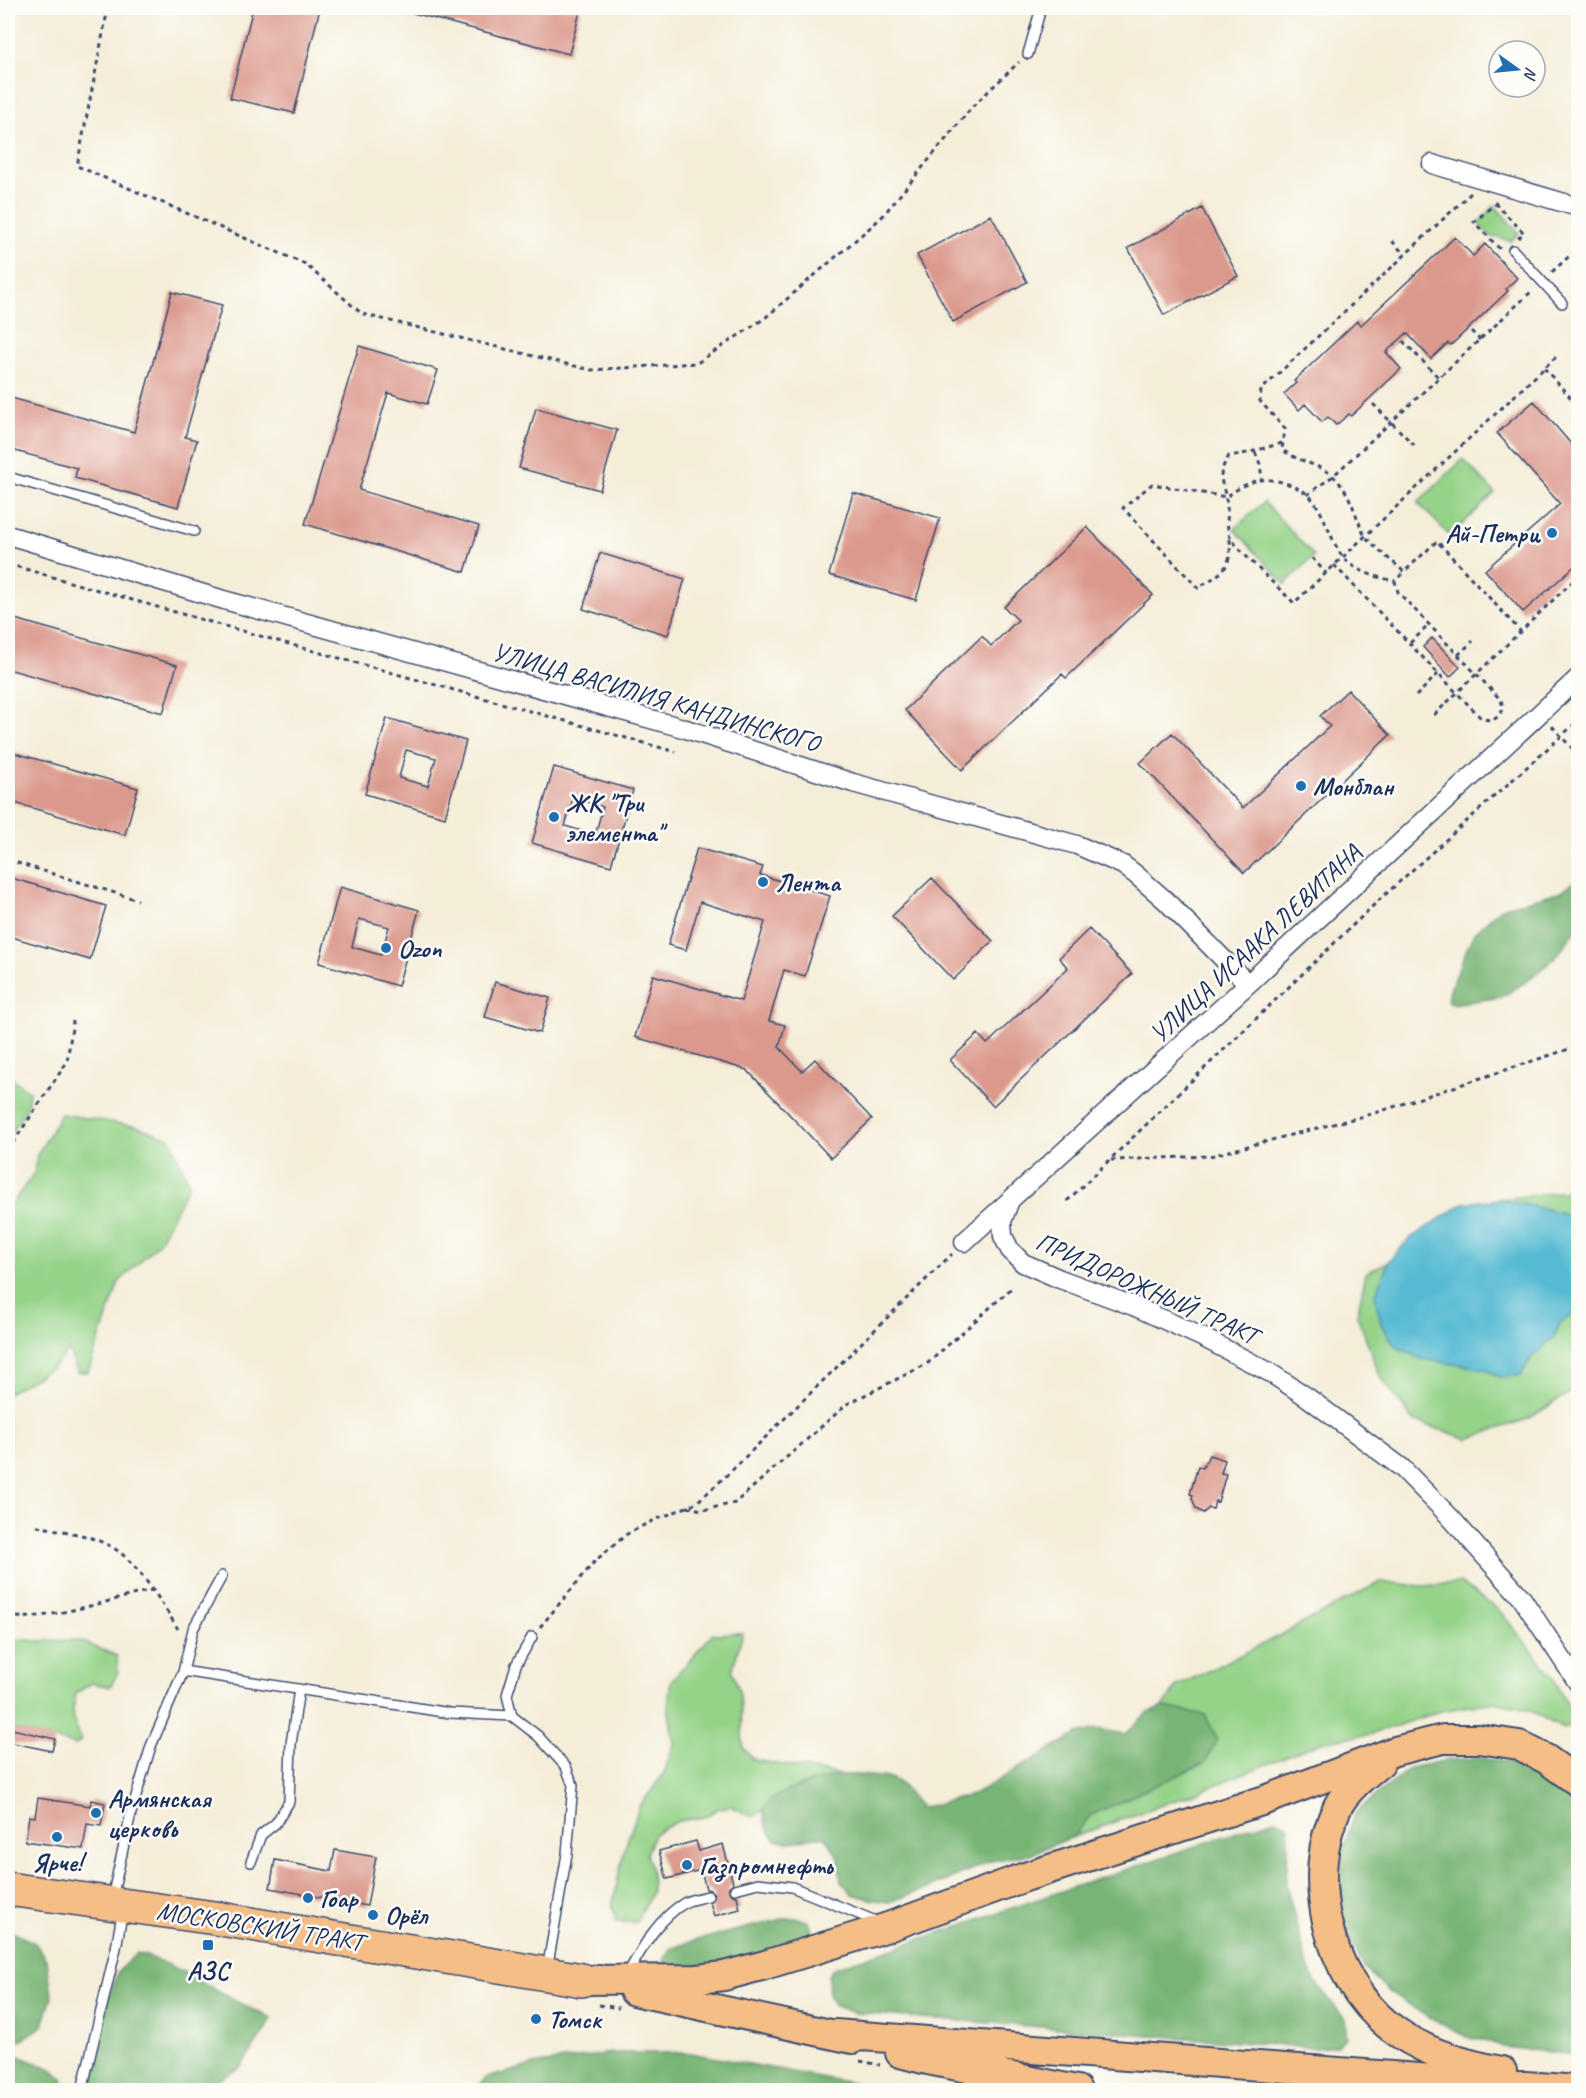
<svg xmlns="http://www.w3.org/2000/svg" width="1586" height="2098" font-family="Caveat,sans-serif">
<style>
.green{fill:#95d389;stroke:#588174;stroke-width:1.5}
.forest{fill:#78b575;stroke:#4a726a;stroke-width:1.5}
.water{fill:#54bad2;stroke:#387498;stroke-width:1.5}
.building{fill:#db998d;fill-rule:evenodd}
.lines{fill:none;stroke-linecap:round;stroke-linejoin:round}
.lane-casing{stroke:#3c4c70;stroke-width:12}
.street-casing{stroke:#3c4c70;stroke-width:21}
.primary-casing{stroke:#3c4c70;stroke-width:32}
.highway-casing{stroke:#3c4c70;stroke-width:36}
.path{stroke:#3c4c70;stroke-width:3;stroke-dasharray:4.5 4.5;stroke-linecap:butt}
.lane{stroke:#fff;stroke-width:9}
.street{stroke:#fff;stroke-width:18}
.primary{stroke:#f6be87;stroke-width:28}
.highway{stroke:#f6be87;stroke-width:33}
.poi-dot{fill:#1f6fb2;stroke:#fdfcf7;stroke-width:2}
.labels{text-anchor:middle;stroke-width:5;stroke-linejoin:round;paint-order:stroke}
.poi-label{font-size:26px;font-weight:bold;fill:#1b2f5e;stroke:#fdfcf7;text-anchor:start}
.street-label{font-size:26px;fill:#1b2f5e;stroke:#fdfcf7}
</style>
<rect width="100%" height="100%" fill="#fdfcf7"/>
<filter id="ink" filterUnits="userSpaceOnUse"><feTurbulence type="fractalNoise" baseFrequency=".0167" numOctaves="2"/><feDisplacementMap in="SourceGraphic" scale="12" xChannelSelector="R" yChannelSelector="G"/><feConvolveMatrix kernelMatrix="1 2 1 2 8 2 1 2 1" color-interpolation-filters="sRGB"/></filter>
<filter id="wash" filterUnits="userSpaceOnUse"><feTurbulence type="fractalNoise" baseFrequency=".008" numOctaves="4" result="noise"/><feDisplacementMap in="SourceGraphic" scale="24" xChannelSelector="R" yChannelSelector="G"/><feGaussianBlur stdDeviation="1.35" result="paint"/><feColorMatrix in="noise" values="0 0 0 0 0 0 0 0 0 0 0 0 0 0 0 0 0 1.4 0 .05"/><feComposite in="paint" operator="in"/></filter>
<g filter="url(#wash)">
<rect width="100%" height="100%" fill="#f4edd8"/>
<!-- green -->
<path class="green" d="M1495 206 1519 233 1511 241 1490 236 1478 223Z
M1463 459 1495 493 1450 536 1418 503Z
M1264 502 1314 556 1285 584 1234 529Z
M8 1076 29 1091 27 1108 8 1137Z
M61 1114 139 1127 170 1138 189 1184 159 1242 119 1282 88 1372H77L69 1350 52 1368 8 1393V1207L12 1204 34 1173 37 1155Z
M1578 1190V1223L1563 1213 1499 1199Z
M1389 1261 1375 1296 1464 1365 1486 1369 1500 1378 1521 1375 1531 1358 1553 1338 1561 1322 1578 1311V1387L1530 1418 1468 1439 1414 1421 1380 1376 1357 1315 1366 1273Z
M1380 1582 1422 1586 1460 1583 1499 1610 1553 1677 1575 1722 1563 1729 1531 1711 1495 1702 1440 1711 1373 1734 1324 1741 1203 1790 1073 1837 1091 1815 1206 1762 1205 1715 1163 1707 1177 1686 1275 1638Z
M743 1633 732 1671 740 1694 743 1748 754 1760 842 1775 798 1786 770 1801 763 1811 752 1817 730 1806 717 1809 704 1817 678 1821 654 1834 646 1854 651 1870 652 1892 637 1922H617L612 1907 624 1851 639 1807 664 1773 674 1744 668 1706 671 1681 713 1634Z
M8 1638 37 1641 78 1640 117 1656 118 1672 110 1687 92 1683 76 1693 72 1715 81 1740 76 1745 8 1728Z"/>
<!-- forest -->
<path class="forest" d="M1578 878V927L1556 957 1526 982 1502 997 1453 1004 1447 1000 1454 978 1474 933 1501 908 1562 891Z
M1163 1707 1205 1715 1217 1739 1206 1762 1091 1815 1073 1837 1030 1854 991 1861 929 1888 890 1902 874 1900 852 1894 841 1881 838 1857 826 1837C809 1834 792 1847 777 1840 770 1836 765 1825 764 1817 763 1812 765 1805 769 1801 780 1791 827 1776 843 1775 855 1774 877 1776 889 1778 905 1782 910 1798 922 1808L975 1794 1077 1734 1097 1729 1125 1734 1146 1714Z
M1480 1758 1513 1763 1554 1781 1578 1802V2055L1502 2047 1459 2033 1429 2018 1388 1991 1363 1966 1345 1930 1341 1854 1355 1813 1410 1768 1448 1760Z
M1275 1819 1289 1826 1286 1885 1308 1967 1317 1984 1345 2019 1347 2037 1337 2046 1319 2048 855 2013 835 2006 829 1996 828 1975 834 1968Z
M787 1918H799L809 1922 813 1931 810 1937 733 1964 665 1966 664 1959 670 1949 689 1942Z
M8 1930 35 1943 47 1961 52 1996 43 2026 20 2041 8 2037Z
M137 1953C186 1967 225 2000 272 2018L268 2026 240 2068 196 2090H91C93 2060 104 2001 118 1973 121 1966 131 1959 137 1953Z
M8 2052 52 2069 63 2079 62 2090H8Z
M611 2053H690L889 2090H475L486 2078 533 2065Z"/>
<!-- water -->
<path class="water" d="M1499 1199 1563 1213 1578 1223V1311L1561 1322 1553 1338 1531 1358 1521 1375 1500 1378 1486 1369 1422 1359 1396 1347 1381 1324 1375 1296 1389 1261 1409 1239 1464 1203Z"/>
<g id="blocks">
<!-- building -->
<path class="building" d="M253 8H320L294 113 230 98Z
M410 8H581L569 54 409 12Z
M1202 208 1238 276 1164 315 1128 248Z
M991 215 1027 282 953 322 917 255Z
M1455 237 1473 256 1485 244 1517 278 1506 289 1508 291 1451 345 1448 343 1431 359 1407 333 1386 352 1401 369 1351 416 1349 414 1336 425 1328 417 1322 422 1305 404 1299 410 1284 394 1296 383 1294 381 1357 321 1361 325Z
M172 292 222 305 185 437 197 440 178 507 75 478 77 468 8 449V397L134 432Z
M359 346 438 370 427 404 388 393 359 490 479 526 465 572 305 524Z
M1534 401 1578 452V563L1523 612 1485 570 1560 504 1497 433Z
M536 408 617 430 600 490 519 468Z
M853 493 940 518 916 600 829 575Z
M1087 527 1153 595 1066 678 1062 674 962 770 905 710 982 636 991 646 1018 620 1004 607Z
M600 553 685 579 668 635 583 609Z
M8 617 177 665 163 713 8 669Z
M1432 638 1460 667 1450 677 1423 647Z
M1348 690 1390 735 1244 873 1140 763 1172 733 1243 808 1330 726 1320 716Z
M387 718 466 741 445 817 365 794ZM406 750 436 758 428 786 399 778Z
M8 751 138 788 125 835 8 801Z
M554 767 633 790 611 866 532 843ZM573 798 603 807 595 835 565 826Z
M697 848 763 867 760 875 830 896 805 976 784 970 769 1021 785 1025 779 1047 802 1071 815 1059 872 1119 831 1158 747 1070 635 1037 653 975 741 1001 765 922 700 902 686 950 668 945Z
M8 877 106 906 90 960 8 936Z
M932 878 993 941 953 980 892 916Z
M340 887 419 910 398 986 319 963ZM359 919 389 927 381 955 352 947Z
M1089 929 1132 974 993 1106 950 1060 978 1034 987 1044 1068 968 1059 958Z
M495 982 550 998 540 1033 485 1017Z
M1209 1455 1225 1460 1221 1473 1226 1474 1218 1502 1215 1501 1213 1509 1209 1508 1203 1513 1196 1509 1192 1498 1193 1495 1190 1494 1198 1466 1203 1468Z
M8 1728 55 1739 52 1751 8 1742Z
M38 1798 90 1806 91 1800 105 1803 101 1826 87 1824 83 1849 25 1841 29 1816 35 1817Z
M696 1841 699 1851 723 1844 733 1883 729 1887V1891L733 1895 737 1896 740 1909 714 1916 710 1902 714 1898V1894L710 1890 706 1889 701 1870 667 1879 659 1851Z
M335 1850 376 1857 367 1906 270 1888 275 1860 331 1871Z"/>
</g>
</g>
<g filter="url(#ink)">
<use href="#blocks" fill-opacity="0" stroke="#3c4c70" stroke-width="1.5"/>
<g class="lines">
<!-- lane casing -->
<g class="lane-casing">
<path id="lane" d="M1028 54 1041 8
M1513 250 1562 303
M8 477 194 531
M532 1637 516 1665 507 1695 512 1716 538 1736 566 1767 573 1785 567 1854 547 1970
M183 1672H189L450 1713 512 1716
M251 1862 261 1835 276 1823 289 1802 291 1744 299 1689
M735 1889 758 1883 792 1887 878 1922
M112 1898 131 1813 151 1746 183 1672 193 1629 222 1576
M627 1975C642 1948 658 1918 686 1902 692 1899 701 1898 708 1896
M82 2090 116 1948 123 1909"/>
</g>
<!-- street casing -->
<g class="street-casing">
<path id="street" d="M1432 164 1578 207
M8 535 224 600 683 728 853 783 1077 845 1123 865 1135 874 1165 900 1248 984
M1009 1203 1002 1221 1003 1236 1010 1250 1023 1263 1060 1279 1136 1307 1204 1338 1269 1372 1307 1397 1402 1468 1450 1517 1521 1597 1578 1683
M964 1242 1248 984 1578 678"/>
</g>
<!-- primary casing -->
<g class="primary-casing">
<path id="primary" d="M1380 1763C1365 1775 1347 1789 1338 1806 1303 1876 1328 1977 1389 2026 1420 2051 1463 2064 1502 2071
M582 1980 697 1979 724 1976 765 1965 888 1927 1025 1877 1268 1799 1395 1751 1443 1739H1479L1519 1745 1546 1759 1578 1782
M634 1991 853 2039
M835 2034 1578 2090
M900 2053 923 2059 1077 2090"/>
</g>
<!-- highway casing -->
<g class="highway-casing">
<path id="highway" d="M8 1889 215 1918 582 1980"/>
</g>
<!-- path -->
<path class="path" d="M108 8 77 166 305 264 362 314 591 370 697 363 765 318 881 218 973 106 1019 62
M1471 193 1261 390 1260 401 1285 429 1282 449C1296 462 1319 463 1334 477 1351 493 1354 513 1364 534 1370 545 1394 562 1404 572L1437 541 1521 632
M1497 202 1474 222 1500 249
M1495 203 1524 233 1517 239
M1392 241 1405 255
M1552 272 1578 248
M1471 331 1480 340
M1403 341 1439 378
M1544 368 1578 406
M1373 404 1414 445
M1282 443 1247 453 1229 456C1216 476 1222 479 1226 499 1229 512 1225 524 1230 536 1233 546 1283 592 1294 603L1558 355
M1255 452 1260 464 1262 479
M1307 495 1333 476 1532 291
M1230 539C1232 570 1222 572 1198 588L1123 508 1152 484 1226 497C1247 482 1260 475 1285 483 1294 486 1306 491 1312 499 1326 516 1330 539 1342 556 1355 572 1377 577 1395 581
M1312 558 1326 573
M8 564C230 629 453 689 676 752
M1334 565 1481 718C1495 724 1506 714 1501 700L1398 592 1395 581 1404 572
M1410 643 1429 625
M1458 655 1473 641
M1416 696 1439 673
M1434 715 1578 576
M1552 726 1578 755
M8 860 138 900
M8 1150 67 1062 73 1021
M1111 1160 1210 1156 1375 1113 1578 1046
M1067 1201 1378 901 1578 721
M687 1507 703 1510 735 1503 847 1404 927 1364 1013 1287
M37 1526C61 1531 88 1534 110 1546 135 1558 163 1605 178 1629
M8 1616C40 1623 117 1598 152 1590
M540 1627 595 1561 627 1534 648 1523 696 1503 724 1478 952 1254
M599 2005 619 2008
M860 2061 880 2065"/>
<!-- lane -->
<use href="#lane" class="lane"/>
<!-- street -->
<use href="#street" class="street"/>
<!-- primary -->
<use href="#primary" class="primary"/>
<!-- highway -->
<use href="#highway" class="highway"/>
</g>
</g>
<!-- markers -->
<g class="poi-dot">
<circle cx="1552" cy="533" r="6"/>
<circle cx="1301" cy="786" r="6"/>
<circle cx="554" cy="817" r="6"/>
<circle cx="763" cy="882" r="6"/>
<circle cx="386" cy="948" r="6"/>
<circle cx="96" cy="1813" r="6"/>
<circle cx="57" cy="1837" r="6"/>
<circle cx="687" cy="1865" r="6"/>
<circle cx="308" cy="1898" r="6"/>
<circle cx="373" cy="1915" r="6"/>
<rect x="202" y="1939" width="12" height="12" rx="3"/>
<circle cx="536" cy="2019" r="6"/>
</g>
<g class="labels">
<!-- poi labels -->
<g class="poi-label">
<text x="1540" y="542" text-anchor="end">Ай-Петри</text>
<text x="1313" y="795">Монблан</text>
<text x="566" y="811">ЖК "Три<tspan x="566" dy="30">элемента"</tspan></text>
<text x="775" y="891">Лента</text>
<text x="398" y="957">Ozon</text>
<text x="108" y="1807">Армянская<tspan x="108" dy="30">церковь</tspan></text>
<text x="57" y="1871" text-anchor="middle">Ярче!</text>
<text x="699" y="1874">Газпромнефть</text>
<text x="320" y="1907">Гоар</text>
<text x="385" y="1924">Орёл</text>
<text x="208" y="1979" text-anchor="middle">АЗС</text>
<text x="548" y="2028">Томск</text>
</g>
<!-- street labels -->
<g class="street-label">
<text transform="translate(656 697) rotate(16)" y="9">УЛИЦА ВАСИЛИЯ КАНДИНСКОГО</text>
<text transform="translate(1255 943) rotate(-43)" y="9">УЛИЦА ИСААКА ЛЕВИТАНА</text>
<text transform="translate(1147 1288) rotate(24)" y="9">ПРИДОРОЖНЫЙ ТРАКТ</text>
<text transform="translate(260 1926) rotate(9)" y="9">МОСКОВСКИЙ ТРАКТ</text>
</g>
</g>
<!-- margin -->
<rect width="1586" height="2098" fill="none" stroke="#fdfcf7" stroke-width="30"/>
<!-- north arrow -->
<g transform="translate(1517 69) rotate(105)"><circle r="28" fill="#fdfcf7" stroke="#a3aaba" stroke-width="1.5"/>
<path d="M0-4.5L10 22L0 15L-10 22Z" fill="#1f6fb2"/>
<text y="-9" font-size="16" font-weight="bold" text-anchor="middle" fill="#1b2f5e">N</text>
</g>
</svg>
